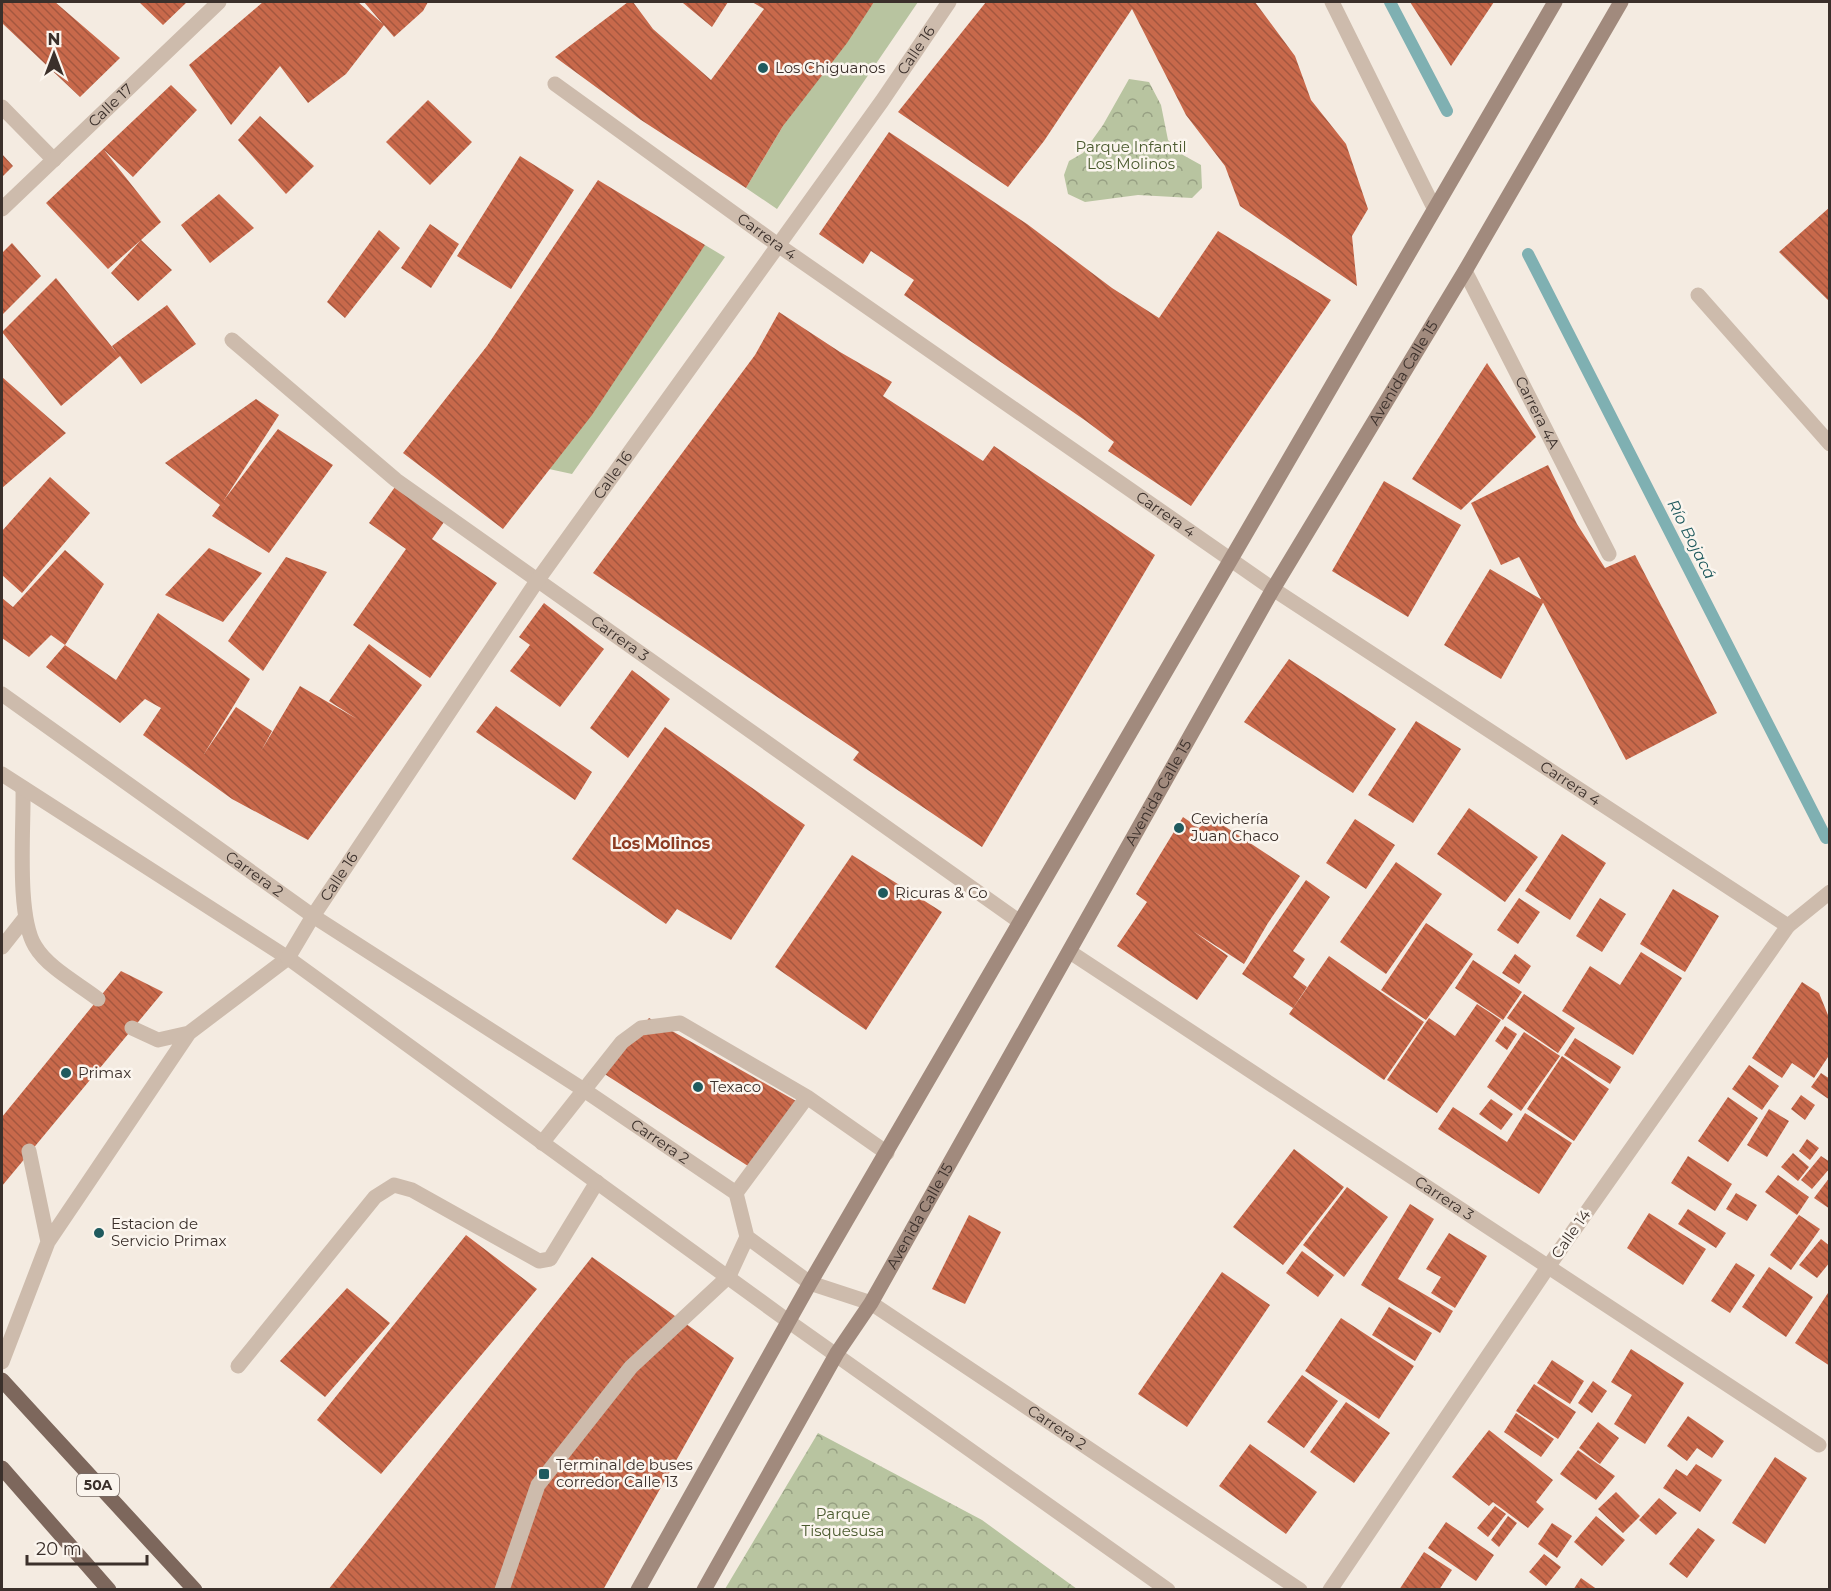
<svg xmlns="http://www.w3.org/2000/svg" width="1831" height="1591" font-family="Montserrat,sans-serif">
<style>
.park{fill:url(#park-crowns)}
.garden{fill:#b8c4a0}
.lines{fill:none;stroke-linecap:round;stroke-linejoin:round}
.stream{stroke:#7fb0b2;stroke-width:12}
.building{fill:url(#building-back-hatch)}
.lane{stroke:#cdbbac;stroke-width:15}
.street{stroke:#cdbbac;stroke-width:15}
.secondary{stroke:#a18a7d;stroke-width:15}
.primary{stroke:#7d675c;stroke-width:15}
.poi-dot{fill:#1f5a5e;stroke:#fbf5ee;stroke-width:2}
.labels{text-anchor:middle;stroke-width:5;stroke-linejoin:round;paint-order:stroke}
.shield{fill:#fbf5ee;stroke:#756b66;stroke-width:1.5}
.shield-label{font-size:14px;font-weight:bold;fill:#3b302b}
.street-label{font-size:15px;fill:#3b302b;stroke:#fbf5ee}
.poi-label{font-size:15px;fill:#3b302b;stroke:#fbf5ee;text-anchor:start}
.park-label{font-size:15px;fill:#4a5a2e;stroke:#fbf5ee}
.water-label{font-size:16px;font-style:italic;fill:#1f5a5e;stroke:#fbf5ee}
.neighbourhood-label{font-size:16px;font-weight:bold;fill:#8c3b22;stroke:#fbf5ee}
</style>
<defs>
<pattern id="park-crowns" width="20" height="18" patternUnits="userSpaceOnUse" patternTransform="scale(1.5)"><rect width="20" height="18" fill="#b8c4a0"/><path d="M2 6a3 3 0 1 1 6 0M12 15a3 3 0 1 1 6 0" fill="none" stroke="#97a083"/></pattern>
<pattern id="building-back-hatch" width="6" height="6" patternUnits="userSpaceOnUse" patternTransform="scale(1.5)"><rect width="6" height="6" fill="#c8694b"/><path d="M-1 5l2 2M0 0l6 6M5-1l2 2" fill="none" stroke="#a4573f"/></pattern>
</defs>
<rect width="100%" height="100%" fill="#f4ebe1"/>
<!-- park -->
<path class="park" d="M1129 79 1149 82 1161 105 1168 140 1183 155 1201 165 1202 188 1192 198 1138 195 1085 202 1068 194 1064 175 1069 161 1083 153 1103 125Z
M818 1433 982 1520 1077 1589H725Z"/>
<!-- garden -->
<path class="garden" d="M874 2H918L777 209 746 188 783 126Z
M705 245 725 257 572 474 549 469Z"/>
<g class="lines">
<!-- stream -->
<path class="stream" d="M1390 2 1447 111
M1528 254 1826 838"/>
</g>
<!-- building -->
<path class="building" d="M2 2H55L120 58 80 97 2 23Z
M139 2H187L163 25Z
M263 2H358L384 25 346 74 308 103 280 66 231 125 189 65Z
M364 2H428L423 11 394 37Z
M628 2H633L653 29 711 80 764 9 752 2H874L847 43 783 126 746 188 641 120 555 57Z
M685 2H728L712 27 683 3Z
M986 2H1255L1295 56 1311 100 1346 144 1368 209 1352 236 1357 286 1240 206 1225 166 1186 115 1132 9 1044 141 1008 187 898 112Z
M1410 2H1494L1451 66Z
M171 85 197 110 133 177 104 150 161 222 141 240 172 270 138 301 111 273 141 240 108 269 46 203Z
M428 100 472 142 430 185 386 142Z
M260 116 314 166 286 194 238 140Z
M889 132 1027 224 1112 288 1159 318 1218 231 1331 300 1191 506 1108 451 1114 442 1086 421 904 295 914 280 871 251 863 264 819 234Z
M2 154 13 166 2 177Z
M520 156 574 190 511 289 457 256Z
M598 180 705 245 592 415 503 529 403 453 487 346Z
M219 194 254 228 210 263 181 225Z
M1830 207V302L1779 252Z
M430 224 459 244 431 288 401 268Z
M379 230 400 248 345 318 327 302Z
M12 243 41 276 2 315V253Z
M56 278 117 353 112 346 167 305 196 344 141 384 120 356 61 406 2 332Z
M779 312 840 352 892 382 883 396 983 461 994 446 1155 555 982 847 853 760 859 752 593 573 755 355Z
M1487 363 1536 437 1461 510 1412 479Z
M2 377 66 433 2 488Z
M256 399 279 415 224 500 278 429 333 465 269 553 212 516 220 505 165 463Z
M1548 465 1577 524 1605 568 1635 555 1717 713 1626 760 1519 557 1501 565 1471 503Z
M50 477 90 513 22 593 2 575V531Z
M1384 481 1461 525 1408 617 1332 571Z
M395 487 444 522 432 539 497 583 430 678 353 625 406 549 369 523Z
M209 548 262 573 223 622 165 595Z
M65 550 104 584 65 645 51 635 29 657 2 638V598L13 607Z
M286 557 327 572 263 671 228 641Z
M1490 569 1544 601 1501 679 1444 645Z
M544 603 604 649 560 707 510 671 530 645 519 637Z
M158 613 250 679 204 754 236 707 272 731 261 751 300 686 357 719 329 701 369 644 422 685 308 840 232 799 143 735 161 708 145 699 120 723 46 667 65 645 116 680Z
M1289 659 1396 729 1353 793 1244 722Z
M632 670 670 699 628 758 590 728Z
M496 706 592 772 575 800 476 732Z
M1416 721 1461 749 1413 823 1368 795Z
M665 727 805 825 731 940 677 909 666 924 572 859Z
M1469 808 1538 857 1505 902 1437 854Z
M1183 817 1199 828 1212 818 1300 876 1268 923 1244 964 1193 931 1228 956 1197 1000 1117 946 1147 902 1136 894Z
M1355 819 1395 845 1366 889 1326 863Z
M1562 834 1606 863 1570 920 1525 891Z
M852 855 942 912 866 1030 775 967Z
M1396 862 1442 894 1386 974 1340 942Z
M1306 880 1330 897 1293 951 1305 959 1293 977 1307 987 1293 1008 1242 974Z
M1673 889 1719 916 1685 972 1640 944Z
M1519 898 1540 912 1518 944 1497 930Z
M1600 898 1626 914 1602 952 1576 936Z
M1426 923 1473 954 1426 1020 1381 990Z
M1641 952 1682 978 1633 1055 1562 1011 1590 966 1620 985Z
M1515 954 1531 966 1519 984 1502 973Z
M1329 956 1424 1022 1384 1080 1289 1014Z
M1473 960 1522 992 1503 1020 1455 988Z
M121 971 163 992 2 1186V1117Z
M1802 982 1819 993 1830 1020V1054L1814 1078 1792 1063 1782 1078 1752 1058Z
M1524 994 1575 1028 1558 1053 1507 1018Z
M1477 1004 1501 1020 1437 1113 1387 1080 1429 1018 1455 1036Z
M649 1018 796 1101 748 1166 603 1073Z
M1505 1026 1517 1034 1507 1050 1495 1041Z
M1524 1032 1560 1056 1521 1111 1487 1087Z
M1575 1038 1621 1067 1610 1084 1564 1055Z
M1562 1056 1609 1089 1574 1141 1527 1109Z
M1749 1065 1779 1086 1762 1110 1732 1089Z
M1821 1073 1830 1079V1100L1811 1087Z
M1801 1095 1815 1105 1805 1120 1791 1109Z
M1728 1097 1758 1118 1728 1162 1698 1141Z
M1491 1099 1513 1114 1501 1130 1479 1114Z
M1453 1107 1507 1142 1525 1113 1572 1143 1539 1194 1438 1129Z
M1769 1109 1789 1121 1767 1157 1747 1145Z
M1807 1139 1819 1148 1810 1160 1799 1151Z
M1294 1149 1344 1187 1283 1265 1233 1227Z
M1793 1153 1809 1167 1798 1181 1781 1167Z
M1688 1156 1732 1184 1715 1211 1671 1183Z
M1821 1156 1830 1162V1168L1812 1189 1801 1180Z
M1778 1175 1809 1197 1797 1215 1765 1192Z
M1830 1177V1209L1814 1198Z
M1347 1187 1388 1217 1344 1277 1303 1245Z
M1736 1193 1757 1205 1747 1221 1726 1209Z
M1410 1204 1434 1219 1398 1279 1453 1311 1440 1333 1361 1285Z
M1688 1209 1726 1233 1716 1248 1678 1224Z
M1649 1213 1706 1249 1683 1285 1627 1248Z
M969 1215 1001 1232 965 1304 932 1289Z
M1799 1215 1820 1229 1791 1270 1770 1255Z
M1449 1233 1487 1256 1455 1308 1431 1293 1441 1277 1426 1269Z
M466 1235 537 1289 381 1474 317 1420Z
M1821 1239 1830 1246V1262L1817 1278 1799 1265Z
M1302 1251 1334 1275 1318 1297 1286 1273Z
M592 1257 734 1358 603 1590H328Z
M1736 1263 1755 1275 1730 1313 1711 1301Z
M1769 1267 1813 1297 1786 1337 1742 1307Z
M1222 1272 1270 1305 1187 1427 1138 1394Z
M347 1288 390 1323 325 1397 280 1361Z
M1828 1293 1830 1294V1366L1795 1343Z
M1389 1307 1432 1333 1415 1361 1372 1335Z
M1341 1318 1414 1366 1379 1419 1305 1371Z
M1631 1349 1684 1383 1645 1444 1614 1424 1632 1395 1611 1382Z
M1552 1360 1584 1381 1570 1404 1537 1383Z
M1302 1375 1338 1401 1304 1448 1267 1422Z
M1593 1381 1607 1391 1592 1413 1578 1403Z
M1534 1384 1576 1412 1558 1439 1516 1411Z
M1346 1402 1390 1433 1354 1483 1310 1452Z
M1516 1413 1554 1439 1541 1457 1504 1432Z
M1688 1416 1724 1441 1712 1458 1697 1448 1687 1461 1667 1446Z
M1598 1422 1619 1438 1600 1464 1579 1448Z
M1489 1430 1553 1480 1536 1502 1544 1509 1528 1528 1493 1502 1489 1506 1452 1477Z
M1250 1444 1317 1492 1286 1534 1219 1486Z
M1578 1450 1615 1476 1596 1500 1560 1474Z
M1775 1457 1807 1478 1765 1544 1732 1523Z
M1696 1464 1722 1480 1700 1512 1663 1488 1676 1469 1687 1476Z
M1616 1492 1640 1516 1623 1533 1598 1509Z
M1659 1498 1677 1513 1656 1535 1639 1520Z
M1495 1506 1506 1514 1488 1537 1477 1528Z
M1508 1516 1517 1523 1499 1547 1491 1540Z
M1596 1516 1625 1540 1602 1566 1574 1542Z
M1446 1522 1494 1555 1476 1581 1428 1548Z
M1552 1523 1572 1536 1557 1558 1538 1544Z
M1698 1528 1715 1540 1687 1578 1669 1564Z
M1424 1552 1452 1570 1439 1590H1399Z
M1544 1554 1561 1567 1546 1586 1529 1572Z
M1581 1578 1598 1590H1573Z"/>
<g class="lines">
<!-- lane -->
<path class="lane" d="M1698 295 1830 444
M23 788C24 827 16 915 35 946 48 968 79 984 98 999
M1788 926 1830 892
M2 947 25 918
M132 1028 158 1040 189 1033 288 958
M542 1143 622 1042 641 1028 680 1023 807 1097 887 1153
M736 1193 807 1097
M48 1242 189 1033
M2 1362 48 1242 29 1151
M238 1366 375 1197 394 1185 412 1190 539 1261 550 1259 597 1182
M502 1590 538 1485 631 1367 729 1276 747 1237"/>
<!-- street -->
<g class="street">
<path d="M1332 2 1434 208"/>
<path id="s1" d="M555 84 778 245 1273 589 1788 926 1548 1267 1330 1590"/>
<path d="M2 107 54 160"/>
<path id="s2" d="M2 209 219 2"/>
<path id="s3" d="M1465 271 1609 554"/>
<path id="s4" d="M232 340 396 480 1020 922"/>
<path id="s5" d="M2 694 313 916 584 1090 736 1193 747 1237 810 1283 871 1303 1300 1590"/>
<path d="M2 774 288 958 788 1321 1168 1590"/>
<path id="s6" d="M1070 952 1819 1445"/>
<path id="s7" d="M288 958 313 916 537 581 882 101 949 2"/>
</g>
<!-- secondary -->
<g class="secondary">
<path d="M638 1590 810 1283 1555 2"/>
<path id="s8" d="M704 1590 837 1353 871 1303 1273 589 1465 271 1621 2"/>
</g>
<!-- primary -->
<path class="primary" d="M2 1380 195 1590
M2 1468 109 1590"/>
</g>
<!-- markers -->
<g class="poi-dot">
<circle cx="763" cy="68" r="6"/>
<circle cx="1179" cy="828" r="6"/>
<circle cx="883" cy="893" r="6"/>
<circle cx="66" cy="1073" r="6"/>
<circle cx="698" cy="1087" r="6"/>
<circle cx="99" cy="1233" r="6"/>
<rect x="538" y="1468" width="12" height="12" rx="3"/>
</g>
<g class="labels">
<!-- shield labels -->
<rect class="shield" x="77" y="1474" width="42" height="22" rx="4.5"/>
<g class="shield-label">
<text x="98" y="1490">50A</text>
</g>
<!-- street labels -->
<g class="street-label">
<text dy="5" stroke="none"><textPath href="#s7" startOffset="1104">Calle 16</textPath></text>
<text dy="5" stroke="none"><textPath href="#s2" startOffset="150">Calle 17</textPath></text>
<text dy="5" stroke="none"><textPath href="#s1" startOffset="261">Carrera 4</textPath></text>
<text dy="5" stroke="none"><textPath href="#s8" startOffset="1404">Avenida Calle 15</textPath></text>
<text dy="5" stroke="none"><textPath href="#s3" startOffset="159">Carrera 4A</textPath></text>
<text dy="5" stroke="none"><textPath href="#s7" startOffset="582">Calle 16</textPath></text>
<text dy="5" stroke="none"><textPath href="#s1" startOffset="747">Carrera 4</textPath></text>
<text dy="5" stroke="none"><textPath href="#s4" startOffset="490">Carrera 3</textPath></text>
<text dy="5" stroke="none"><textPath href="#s1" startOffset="1233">Carrera 4</textPath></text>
<text dy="5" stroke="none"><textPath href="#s8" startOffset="918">Avenida Calle 15</textPath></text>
<text dy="5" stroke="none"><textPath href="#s5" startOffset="310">Carrera 2</textPath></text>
<text dy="5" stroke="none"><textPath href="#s7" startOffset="96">Calle 16</textPath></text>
<text dy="5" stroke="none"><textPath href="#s5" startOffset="796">Carrera 2</textPath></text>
<text dy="5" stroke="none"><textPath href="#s6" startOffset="448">Carrera 3</textPath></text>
<text dy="5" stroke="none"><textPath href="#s8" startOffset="432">Avenida Calle 15</textPath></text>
<text transform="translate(1571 1234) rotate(-55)" y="5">Calle 14</text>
<text dy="5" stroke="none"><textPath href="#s5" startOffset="1299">Carrera 2</textPath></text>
</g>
<!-- poi labels -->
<g class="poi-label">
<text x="775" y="73">Los Chiguanos</text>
<text x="1191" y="824">Cevichería<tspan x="1191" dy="17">Juan Chaco</tspan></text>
<text x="895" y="898">Ricuras &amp; Co</text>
<text x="78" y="1078">Primax</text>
<text x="710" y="1092">Texaco</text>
<text x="111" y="1229">Estacion de<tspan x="111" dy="17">Servicio Primax</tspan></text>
<text x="556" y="1470">Terminal de buses<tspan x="556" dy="17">corredor Calle 13</tspan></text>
</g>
<!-- park labels -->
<g class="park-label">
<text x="1131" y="152">Parque Infantil<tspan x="1131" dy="17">Los Molinos</tspan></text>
<text x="843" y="1519">Parque<tspan x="843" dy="17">Tisquesusa</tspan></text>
</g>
<!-- water labels -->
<g class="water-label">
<text transform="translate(1692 539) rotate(63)" y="6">Río Bojacá</text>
</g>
<!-- neighbourhood labels -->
<g class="neighbourhood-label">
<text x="661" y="849">Los Molinos</text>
</g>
</g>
<!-- border -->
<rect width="1831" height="1591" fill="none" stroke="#3b302b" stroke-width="6"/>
<!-- north arrow -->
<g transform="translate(54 54)" stroke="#fbf5ee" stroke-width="4.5" paint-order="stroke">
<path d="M0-4.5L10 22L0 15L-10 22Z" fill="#3b302b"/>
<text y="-9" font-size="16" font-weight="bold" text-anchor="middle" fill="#3b302b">N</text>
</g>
<!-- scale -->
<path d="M27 1555v9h120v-9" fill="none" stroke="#3b302b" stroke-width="3"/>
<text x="36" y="1555" font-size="18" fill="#3b302b" stroke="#fbf5ee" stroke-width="4.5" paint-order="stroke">20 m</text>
</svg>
